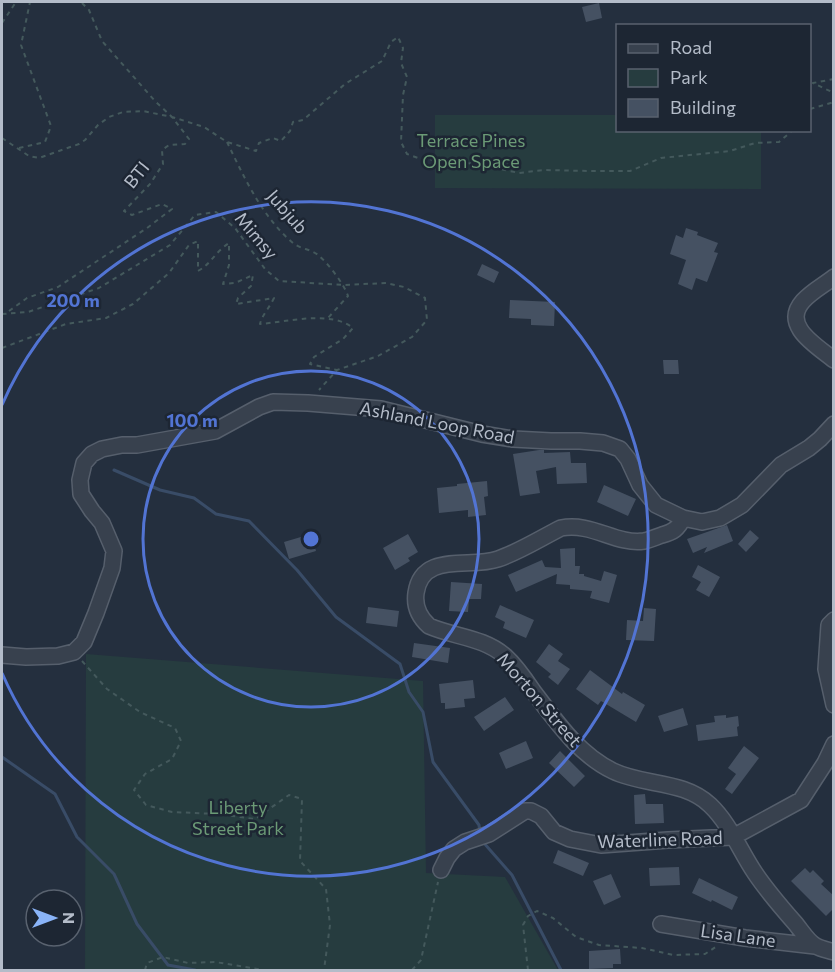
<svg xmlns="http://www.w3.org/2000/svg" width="835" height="972" font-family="Commissioner,sans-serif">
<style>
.green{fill:#263c3f}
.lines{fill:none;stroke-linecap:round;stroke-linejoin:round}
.stream{stroke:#394c67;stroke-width:3}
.building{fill:#455162}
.minor-casing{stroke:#565f6c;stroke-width:18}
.path{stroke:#44595c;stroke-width:2;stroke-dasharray:4.5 4.5;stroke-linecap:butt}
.minor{stroke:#38414e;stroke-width:15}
.ring{fill:none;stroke:#5274d3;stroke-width:3}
.labels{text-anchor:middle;stroke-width:5;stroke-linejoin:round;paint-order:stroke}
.park-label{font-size:18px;fill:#6b9a76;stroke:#1d2633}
.street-label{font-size:18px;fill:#b4bcc9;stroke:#1d2633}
.centre{fill:#5274d3;stroke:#1d2633;stroke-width:3}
.ring-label{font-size:18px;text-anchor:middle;font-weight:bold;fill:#5274d3;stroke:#1d2633;stroke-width:5;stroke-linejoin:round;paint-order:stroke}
</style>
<rect width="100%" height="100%" fill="#242f3e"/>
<!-- green -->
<path class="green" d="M435 115H617L618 130 761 131V189L435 188Z
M86 654 423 681 426 873 505 877 558 970H85Z"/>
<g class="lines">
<!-- stream -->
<path class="stream" d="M114 470 160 490 194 498 216 514 249 521 297 570 336 617 400 664 409 692 423 712 433 762 479 825 480 833
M2 757 55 794 77 837 114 874 137 924 168 965 195 970
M483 842 512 875 561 970"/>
</g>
<!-- building -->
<path class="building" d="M599 3 602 18 586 22 582 7Z
M686 228 698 232 697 235 718 243 714 252 718 253 707 282 696 278 692 290 678 284 686 260 670 254 676 235 683 238Z
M482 264 499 272 494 283 477 275Z
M510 300 555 302 554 326 531 325V319L509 318Z
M663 360H678L679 374H664Z
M539 450H544V453L570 452 571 463H586L587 483 557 484 556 467 536 471 540 493 520 496 513 454Z
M487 481 488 496 484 497 486 515 468 517V510L439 513 437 488 457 486V484Z
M604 485 636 499 628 516 597 502Z
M727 525 733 541 704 553 707 547 693 553 687 539Z
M750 530 759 538 746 552 738 544Z
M311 534 316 551 289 559 284 542Z
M408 534 418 552 408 558 410 561 395 570 383 548Z
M575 548V566H580L579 574H584V576L601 581 604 571 617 575 609 603 590 598 592 591 570 589V585L556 584 557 574 516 592 508 575 542 560 545 567 561 568 560 549Z
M698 565 720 577 709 597 696 590 701 582 692 577Z
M451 582 482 584 481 599H469L468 612 449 611Z
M500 605 534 620 526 638 503 628 505 622 495 617Z
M368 607 399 611 397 627 366 623Z
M644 608 656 609 654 641 626 640 627 620 643 621Z
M414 643 450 648 448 663 412 657Z
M549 644 563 654 558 661 570 669 558 685 548 677 551 674 536 662Z
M590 670 622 694 623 692 645 705 636 722 601 701 598 705 576 689Z
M473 680 475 698 464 699 465 707 445 709V703H441L439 684Z
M505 697 514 710 484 731 474 717Z
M683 708 688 725 664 732 658 716Z
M726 715V718L738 716 739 726 737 727 738 736 698 741 696 725 715 722 714 716Z
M526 741 533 758 506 769 499 753Z
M744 746 759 758 732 794 725 789 736 774 728 768Z
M560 751 585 776 574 787 549 763Z
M645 794 646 804H663L664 823 635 824 634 795Z
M558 850 589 863 583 876 553 863Z
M679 867 680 885 650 886 649 868Z
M805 868 810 873 813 870 824 881 821 884 834 896V908L826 916 791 881Z
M611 874 621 897 604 905 593 881Z
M699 878 738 897 732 910 712 900 711 902 692 893Z
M620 949 621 964H613V968L589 969V951Z"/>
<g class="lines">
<!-- minor casing -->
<g class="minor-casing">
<path id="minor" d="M834 277C824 285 812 291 803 301 781 326 817 346 834 360
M683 518C678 529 673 532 662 535 656 537 650 540 644 541 616 545 592 522 561 528 541 538 519 552 498 559 470 569 422 551 416 593 414 607 419 617 429 626 454 637 483 637 505 656 516 666 525 679 533 691 556 721 578 754 613 771 644 786 684 780 710 805 730 824 740 851 755 873 767 891 781 907 795 923 801 930 808 942 816 946 821 949 828 950 834 952
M834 620 829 625 826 669 834 705
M2 655 26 657 58 656 74 652 84 642 96 613 112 568 114 551 102 523 92 511 81 494 80 480 84 463 92 454 102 449 122 445H137L215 431 259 407 273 402 308 403 381 409 482 434 513 439 551 441H580L603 443 620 449 628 459 640 485 656 505 683 518 702 522 720 518 742 505 781 465 809 448 820 439 834 424
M441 870 447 858 454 849 465 842 489 834 525 811H531L541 816 554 832 570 839 601 845 668 840 733 837 801 800 825 763 834 744
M661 924 745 938 815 946"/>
</g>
<!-- path -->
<path class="path" d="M2 23 16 2
M834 79 813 83 834 93
M810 109 834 102
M2 138 29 156 39 158 79 144 85 140 98 125 109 117 123 112 143 111 172 117 204 127 227 142 256 151 259 143 273 138 281 141 290 131 293 122 303 120 345 84 382 61 391 42 398 37 403 48 401 63 407 77 403 95 401 142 407 154 421 159 478 164 519 173 543 170 591 171H630L661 158 730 151 755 143 779 142 793 130
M227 142C244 177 262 217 293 243 300 249 311 249 318 255 328 263 344 284 348 296L327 319
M19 148 45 142 51 126 21 45 30 2
M9 311 27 298 58 287 147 228 172 209 162 204 132 215 124 211 150 184 163 164 162 150 169 145 185 144 189 139 172 117 155 101 102 41 89 10 81 2
M2 314 28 312 99 288 170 245 195 215 216 212 235 228 265 269 279 281 344 285 386 283 404 287 425 298 427 320 412 337 378 356 337 370 319 390
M2 348 66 324 106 318 133 304 169 273 189 245 198 241V271C211 264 215 252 229 243V265L223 284 235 283 253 275 251 286 238 298 236 304 274 298C270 307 262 315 260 324 286 322 331 310 353 328L343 339 314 357 310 364 337 370
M82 661 107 689 140 712 175 728 181 741 172 759 145 774 134 790 146 805 172 812 218 814 255 819 289 795 302 799 300 861 326 889 330 925 324 970
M145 970 147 963 163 957 188 963 215 962 264 970
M412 970 421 960 438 882
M528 970 523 925 528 916 537 911 553 918 576 937 599 945 642 948 673 955 705 954 717 946"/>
<!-- minor -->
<use href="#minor" class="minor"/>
</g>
<!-- distance rings -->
<g class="ring">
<circle cx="311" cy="539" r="168"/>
<path d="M2 405A337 337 0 1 1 2 673"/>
</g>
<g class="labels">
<!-- park labels -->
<g class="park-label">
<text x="471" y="147">Terrace Pines<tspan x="471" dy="21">Open Space</tspan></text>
<text x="238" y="814">Liberty<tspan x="238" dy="21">Street Park</tspan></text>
</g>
<!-- street labels -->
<g class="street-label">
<text transform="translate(137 175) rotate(-51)" y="6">BTI</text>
<text transform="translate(287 212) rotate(49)" y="6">Jubjub</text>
<text transform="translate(256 236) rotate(50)" y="6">Mimsy</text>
<text transform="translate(437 423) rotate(11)" y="6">Ashland Loop Road</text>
<text transform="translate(539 700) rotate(49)" y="6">Morton Street</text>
<text transform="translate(660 840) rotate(-2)" y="6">Waterline Road</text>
<text transform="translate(738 936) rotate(8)" y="6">Lisa Lane</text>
</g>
</g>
<circle cx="311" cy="539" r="9" class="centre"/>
<g class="ring-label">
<text x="73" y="307">200 m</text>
<text x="192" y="427">100 m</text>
</g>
<!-- border -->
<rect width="835" height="972" fill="none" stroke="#b4bcc9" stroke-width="6"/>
<!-- legend -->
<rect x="616" y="24" width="195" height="108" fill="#1d2633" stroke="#59626f" stroke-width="1.5"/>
<rect x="628" y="44" width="30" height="9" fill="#38414e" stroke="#59626f" stroke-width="1.5"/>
<text x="670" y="54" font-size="18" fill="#b4bcc9">Road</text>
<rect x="628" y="69" width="30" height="18" fill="#263c3f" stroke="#59626f" stroke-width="1.5"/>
<text x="670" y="84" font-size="18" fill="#b4bcc9">Park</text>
<rect x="628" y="99" width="30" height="18" fill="#455162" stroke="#59626f" stroke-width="1.5"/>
<text x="670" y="114" font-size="18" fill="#b4bcc9">Building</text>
<!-- north arrow -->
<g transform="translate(54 918) rotate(90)"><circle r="28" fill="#1d2633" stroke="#59626f" stroke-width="1.5"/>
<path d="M0-4.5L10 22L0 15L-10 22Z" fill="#8ab4f8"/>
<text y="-9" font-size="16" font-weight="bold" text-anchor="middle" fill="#b4bcc9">N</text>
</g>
</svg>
